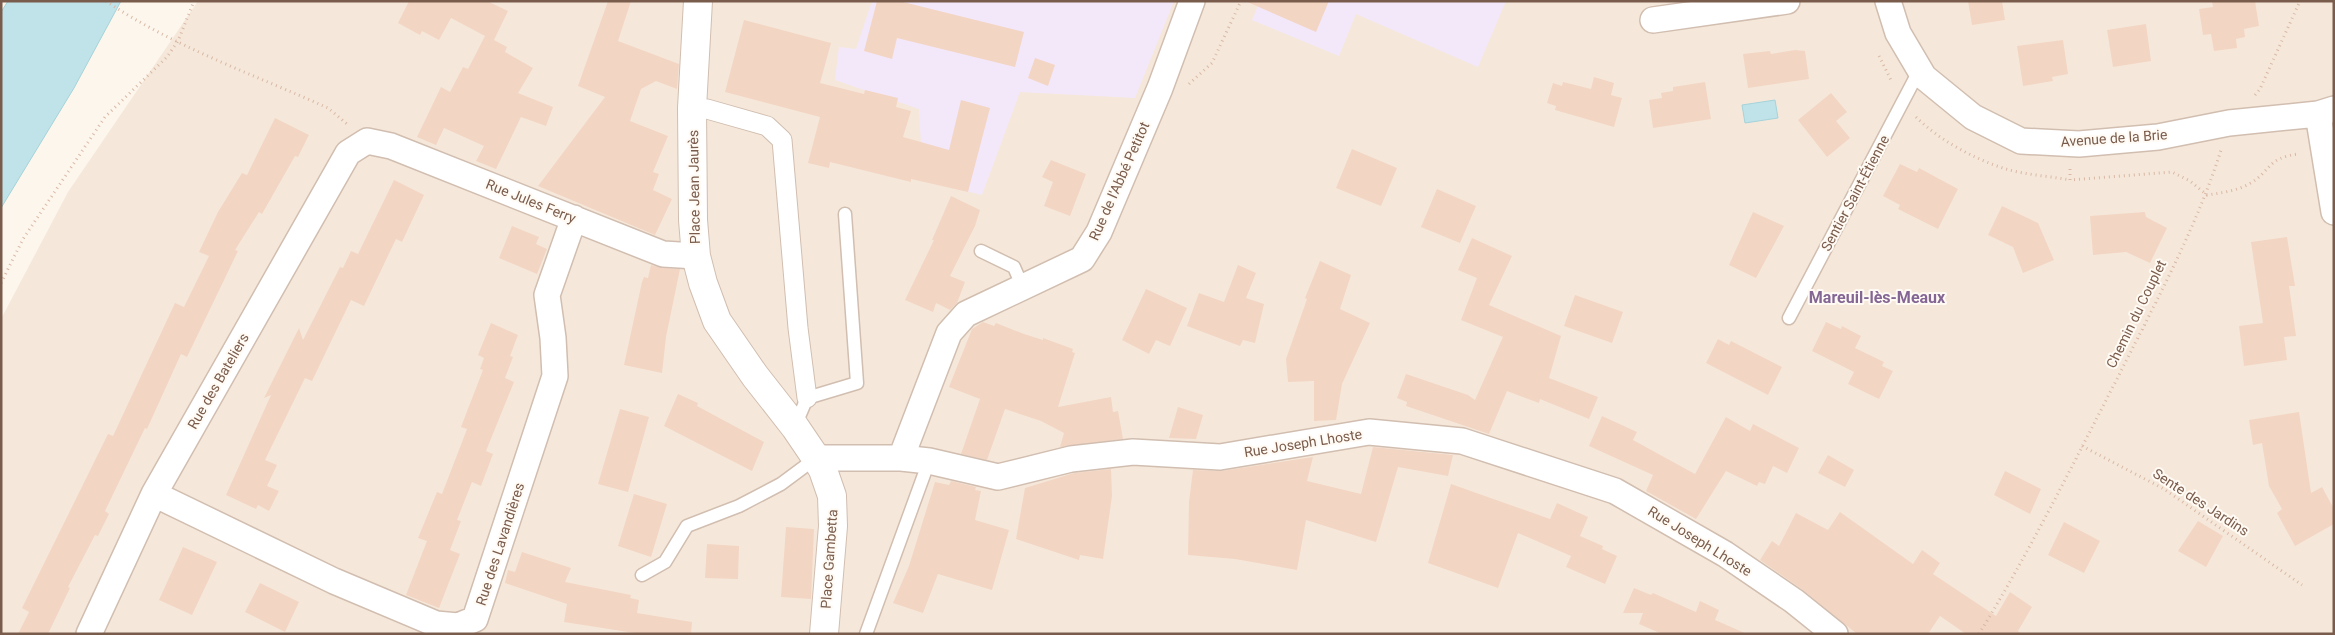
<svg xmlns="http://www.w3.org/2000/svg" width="2335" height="635" font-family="Roboto,sans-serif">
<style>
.residential{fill:#f5e8da}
.education{fill:#f3e8fa}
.water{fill:#bfe3e8;stroke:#a5d3da}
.building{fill:#f3d5c3}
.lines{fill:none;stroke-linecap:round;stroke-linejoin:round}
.service-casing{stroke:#d1beb0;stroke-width:15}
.pedestrian-casing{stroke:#d1beb0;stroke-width:21}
.minor-casing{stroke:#d1beb0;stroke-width:28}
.tertiary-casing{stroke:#d1beb0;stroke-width:30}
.path{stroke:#d9b8a5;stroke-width:3;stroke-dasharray:1 4;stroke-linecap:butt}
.service{stroke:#fff;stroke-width:12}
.pedestrian{stroke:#fff;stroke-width:19}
.minor{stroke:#fff;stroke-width:25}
.tertiary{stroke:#fff;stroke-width:28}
.labels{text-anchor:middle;stroke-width:4;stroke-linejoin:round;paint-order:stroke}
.street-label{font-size:14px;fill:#7a5c4d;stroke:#fffaf3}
.quarter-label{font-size:16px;font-weight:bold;fill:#846695;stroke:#fffaf3}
</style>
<rect width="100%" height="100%" fill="#fdf6ec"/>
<!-- residential -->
<path class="residential" d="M198 1H2334V634H1V319L68 192Z"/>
<!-- education -->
<path class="education" d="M872 1H1174L1135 98 1020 92 982 195 923 180 919 109 835 80 839 47 856 49Z
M1260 1H1506L1478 67 1356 14 1339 56 1252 20Z"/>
<!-- water -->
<path class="water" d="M8 1H121L74 88 1 208V12Z
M1775 100 1778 118 1745 123 1742 105Z"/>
<!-- building -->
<path class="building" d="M409 1H487L508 11 494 40 507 47 505 52 533 68 518 93 553 107 546 126 521 117 496 169 476 161 484 146 444 128 436 145 417 137 441 87 450 92 463 67 468 69 485 36 451 18 439 40 422 31 420 35 398 23Z
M608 1H631L618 41 679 64 677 89 656 81 641 89 630 121 668 136 653 172 659 174 653 190 672 199 655 235 538 186 605 97 578 86Z
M877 1H899L1024 32 1015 67 897 38 892 59 864 51Z
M1245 1H1329L1316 32Z
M1968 1H2002L2005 20 1972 25Z
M2212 1H2255L2259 26 2244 29 2245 37 2236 39 2237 48 2214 51 2211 34 2203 35 2199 9 2213 7Z
M744 20 831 43 820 83 864 94 865 90 898 98 896 107 911 111 903 137 949 150 961 100 990 108 968 192 911 179V182L830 162 829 168 808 163 820 117 725 92Z
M2146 24 2151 61 2113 67 2107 30Z
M2063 40 2068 74 2052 77 2053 81 2023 86 2017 46Z
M1795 50 1805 51 1809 79 1748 88 1743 54 1770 51 1771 54Z
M1035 58 1055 65 1048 86 1028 78Z
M1594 77 1614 83 1611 95 1622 98 1614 127 1555 110 1556 106 1547 103 1553 83 1562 86 1563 82 1591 89Z
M1705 82 1711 119 1653 128 1649 100 1662 98 1661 93 1673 91V87Z
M1831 93 1847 112 1836 121 1850 138 1827 157 1798 120Z
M275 118 309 135 298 157 295 156 262 214 259 212 235 250 238 251 187 357 181 354 147 429 145 428 105 511 109 514 98 536 95 535 68 587 70 588 48 634H18L29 612 22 608 108 434 113 436 175 303 184 307 209 256 199 252 218 212 242 173 247 175Z
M1352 149 1397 168 1381 206 1336 188Z
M1051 160 1086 174 1070 216 1044 206 1053 182 1042 177Z
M1900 164 1917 172 1919 168 1958 189 1938 229 1898 209 1900 205 1883 196Z
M394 180 424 195 402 242 396 239 364 306 351 300 312 381 305 378 265 460 277 465 267 486 279 491 269 511 258 505 256 509 226 495 271 395 264 398 299 328 303 340 340 267 343 268 351 251 358 254Z
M1437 189 1476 206 1460 243 1421 227Z
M951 196 980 210 975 226 950 276 965 282 957 303 950 310 936 303 933 312 905 300 934 240H932Z
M2002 206 2038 223 2054 260 2023 273 2013 247 1988 235Z
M1753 212 1784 226 1756 278 1729 265Z
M2145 212 2146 217 2167 228 2150 263 2126 252 2093 255 2090 216Z
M512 226 539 237 536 244 547 249 537 274 499 258Z
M2287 237 2295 286H2289L2296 336 2284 337 2287 360 2244 366 2239 326 2263 323 2251 242Z
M1472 238 1512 256 1489 305 1561 336 1549 378 1598 397 1589 419 1540 399 1539 403 1507 391 1489 434 1406 406 1407 402 1397 398 1406 374 1468 395 1475 400 1503 337 1461 320 1477 278 1458 270Z
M1320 261 1351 275 1340 309 1370 323 1342 384 1336 420 1314 421V381L1288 382 1286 359 1307 299 1305 298Z
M651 265 662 268 680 269 666 337 662 373 624 365 642 282 644 277 648 278Z
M1238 265 1256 273 1246 298 1264 304 1255 343 1243 340 1240 346 1187 326 1199 293 1224 302Z
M1146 289 1187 308 1170 346 1156 340 1149 354 1122 340Z
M1575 295 1623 312 1612 343 1564 326Z
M983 322 994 326 996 323 1024 334 1043 340V338L1073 349 1072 352 1075 353 1058 407 1111 397 1113 412 1118 411 1123 439 1060 447 1064 433 1041 421 1005 409 987 460 961 454 980 399 949 387 972 329Z
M1826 322 1841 329 1842 326 1861 336 1855 348 1884 362 1882 366 1893 371 1879 399 1848 384 1854 372 1812 351Z
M491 323 518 335 510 356 513 357 505 378 514 382 486 451 493 454 481 486 472 482 457 520 461 521 450 550 460 554 439 608 406 595 427 541 418 538 437 492 442 494 467 429 461 427 483 370 480 369 484 358 478 355Z
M1718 339 1729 345 1731 341 1782 367 1768 395 1706 363Z
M678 394 698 403 697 406 764 442 752 471 664 426Z
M1178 407 1203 415 1196 439 1169 438Z
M620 409 649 417 628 492 598 484Z
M2299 412 2311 493 2322 487 2334 509V524L2295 546 2277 513 2282 509 2269 486 2262 443 2253 445 2249 420Z
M1602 416 1637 432 1633 440 1695 474 1726 417 1750 431 1753 424 1799 448 1787 473 1773 466 1765 484 1759 482 1757 486 1726 471 1696 519 1646 491 1653 475 1589 446Z
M1373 447 1453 455 1448 476 1398 467 1376 542 1306 520 1297 570 1235 559 1188 555 1189 502 1193 470 1222 471 1313 457 1307 481 1361 494Z
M1828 455 1854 470 1845 487 1818 473Z
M1111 469 1112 496 1103 559 1080 555 1079 560 1016 539 1025 488 1074 473Z
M2005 471 2041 489 2030 514 1994 495Z
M951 481 976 487 975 490 981 491 975 520 1009 530 992 590 938 574 923 613 893 603 909 566 935 482 949 485Z
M1451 484 1550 519 1557 503 1588 517 1580 536 1603 546 1602 549 1617 556 1605 584 1566 567 1571 556 1518 533 1498 588 1428 563Z
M634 494 667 504 651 557 618 546Z
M1840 512 1913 564 1922 550 1940 563 1933 574 1996 616 2010 592 2032 607 2018 631 2022 634H1966L1940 616 1928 634H1857L1803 590 1760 560 1772 541 1779 546 1796 513 1828 530Z
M2198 521 2223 536 2206 567 2178 551Z
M2064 522 2100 541 2084 573 2048 555Z
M786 527 814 529 811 599 781 597Z
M707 544 739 546 738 579 705 578Z
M183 547 217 562 192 615 159 600Z
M522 552 571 568 565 582 631 595 630 598 639 600 637 613 692 622 691 634H641L564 622 567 604 505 583 508 570 515 572Z
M260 583 299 602 285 632 245 612Z
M1634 588 1651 595 1653 593 1696 612 1700 601 1719 610 1715 620 1747 634H1662L1639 624 1643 613H1623Z"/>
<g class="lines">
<!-- service casing -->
<g class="service-casing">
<path id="service" d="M981 251 1014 267 1023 288
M1789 318 1920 69
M795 426 807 398 857 383 845 214
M642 575 665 562 687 526 739 506 781 484 816 458
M866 634 929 461"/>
</g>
<!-- pedestrian casing -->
<g class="pedestrian-casing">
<path id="pedestrian" d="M692 108 707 109 767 126 782 140 798 328 807 398"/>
</g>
<!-- minor casing -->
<g class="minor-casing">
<path id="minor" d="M1888 1 1898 33 1924 77 1973 117 2021 141 2079 144 2158 137 2229 123 2318 114 2334 109
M1653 20 1787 1
M2318 114 2334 212
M816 458H901L929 461 998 477 1071 459 1133 452 1220 457 1369 432 1462 441 1615 491 1725 554 1794 601 1835 634
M901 458 949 333 966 314 1082 259 1099 232 1160 88 1192 1
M154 494 334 581 436 624 458 626 475 619 555 376 553 338 547 295 574 218
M89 634 154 494 348 153 367 141 391 146 663 254 696 256"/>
</g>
<!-- tertiary casing -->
<g class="tertiary-casing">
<path id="tertiary" d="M698 1 692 108 693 220 696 256 703 283 717 321 755 376 795 427 816 458 823 470 832 496 833 526 824 634"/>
</g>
<!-- path -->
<path class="path" d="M106 1C170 45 257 76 328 108L347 124
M1879 56 1892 82
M1189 84 1212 63 1241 1
M2255 95 2260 89 2300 1
M1916 117C1939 140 1974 159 2006 169 2026 175 2049 176 2070 180
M2070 169V180L2172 172 2190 181 2207 195C2221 193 2236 191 2249 184 2271 172 2266 158 2298 154
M1 283 23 239 105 117 167 57 178 41 194 1
M2082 446 2164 489 2302 585
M1979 634C2030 551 2073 464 2118 377 2155 303 2196 229 2221 150"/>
<!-- service -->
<use href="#service" class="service"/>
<!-- pedestrian -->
<use href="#pedestrian" class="pedestrian"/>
<!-- minor -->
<use href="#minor" class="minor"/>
<!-- tertiary -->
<use href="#tertiary" class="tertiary"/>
</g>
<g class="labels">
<!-- street labels -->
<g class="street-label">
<text transform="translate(2114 138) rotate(-4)" y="5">Avenue de la Brie</text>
<text transform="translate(1119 181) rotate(-66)" y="5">Rue de l'Abbé Petitot</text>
<text transform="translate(694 187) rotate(-91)" y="5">Place Jean Jaurès</text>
<text transform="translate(1855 193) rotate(-62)" y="5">Sentier Saint-Étienne</text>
<text transform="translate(531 201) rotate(22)" y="5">Rue Jules Ferry</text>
<text transform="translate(2136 314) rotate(-64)" y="5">Chemin du Couplet</text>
<text transform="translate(218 381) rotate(-60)" y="5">Rue des Bateliers</text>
<text transform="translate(1303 443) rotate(-9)" y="5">Rue Joseph Lhoste</text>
<text transform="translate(2201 502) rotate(33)" y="5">Sente des Jardins</text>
<text transform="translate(1700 541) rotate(32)" y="5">Rue Joseph Lhoste</text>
<text transform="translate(500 544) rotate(-72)" y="5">Rue des Lavandières</text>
<text transform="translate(829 559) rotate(-86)" y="5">Place Gambetta</text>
</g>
<!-- quarter labels -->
<g class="quarter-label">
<text x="1877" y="303">Mareuil-lès-Meaux</text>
</g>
</g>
<!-- border -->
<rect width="2335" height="635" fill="none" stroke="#7a5c4d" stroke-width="5"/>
</svg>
